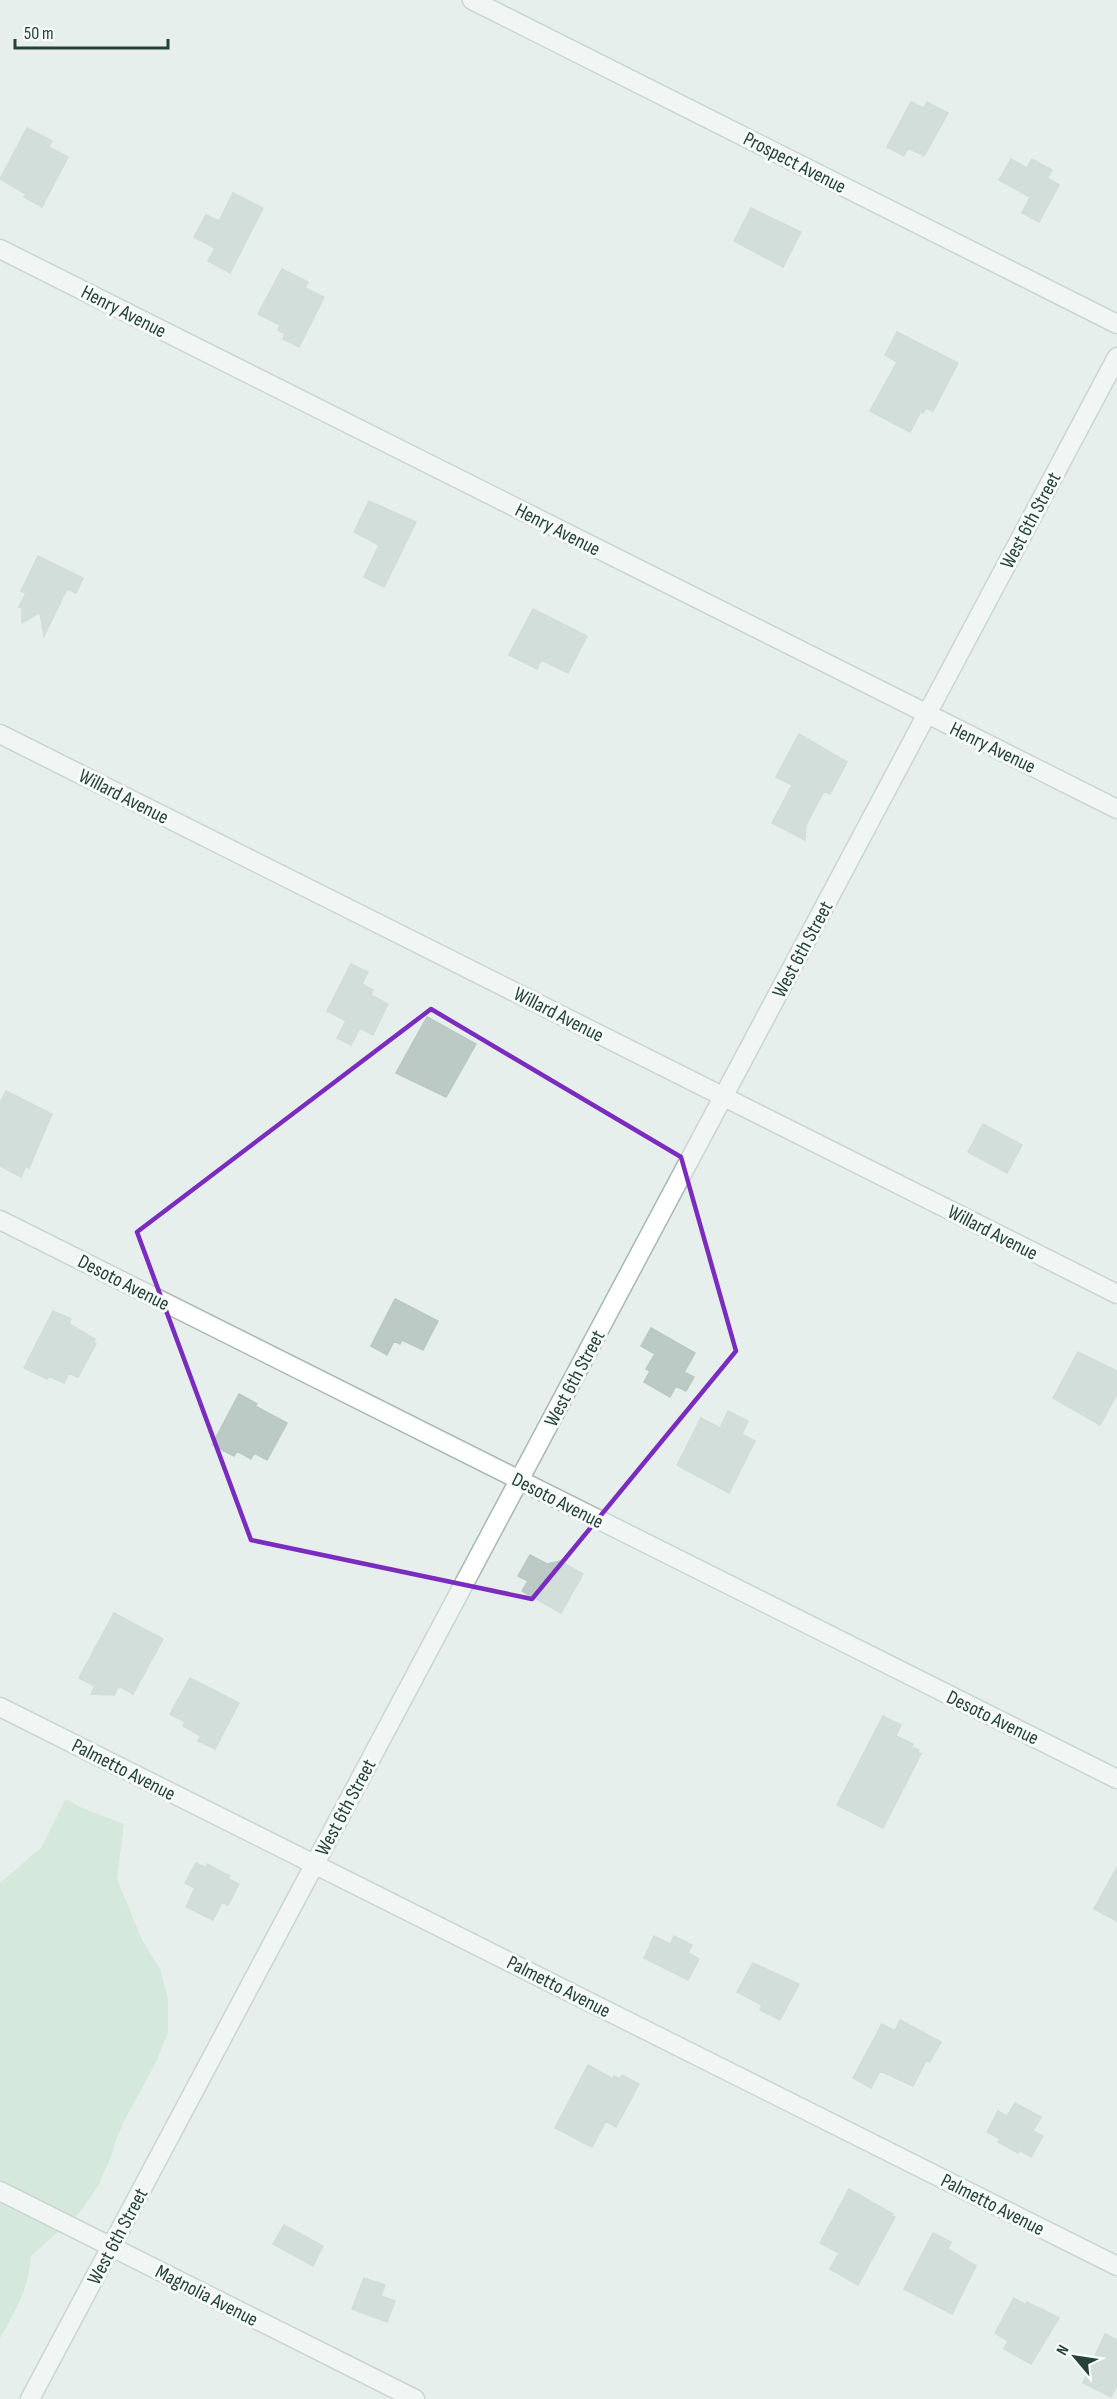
<svg xmlns="http://www.w3.org/2000/svg" width="1117" height="2399" font-family="'Sofia Sans Condensed',sans-serif">
<style>
.green{fill:#bfe0c8}
.building{fill:#bbcac4;stroke:#b8c9c2;stroke-width:1.5}
.lines{fill:none;stroke-linecap:round;stroke-linejoin:round}
.minor-casing{stroke:#a8b8b2;stroke-width:21}
.minor{stroke:#fff;stroke-width:18}
.marked{fill:none;stroke:#7b2cbf;stroke-width:4.5;stroke-linejoin:round}
.labels{text-anchor:middle;stroke-width:6;stroke-linejoin:round;paint-order:stroke}
.street-label{font-size:20px;fill:#24423a;stroke:#f7fbf9}
</style>
<rect width="100%" height="100%" fill="#e6efeb"/>
<!-- green -->
<path class="green" d="M66 1799 82 1808 124 1824 117 1879 142 1940 160 1969 168 1999V2032L156 2062 124 2121 114 2145V2149L98 2186 80 2212 31 2256C28 2290 16 2310 0 2338V1883L41 1848Z"/>
<!-- building -->
<path class="building" d="M911 102 924 108 927 102 948 113 924 156 908 148 904 156 887 147Z
M27 128 52 141 49 147 68 157 42 207 24 197 26 194 0 179Z
M1011 159 1027 168 1032 159 1052 170 1047 178 1059 185 1039 222 1022 213 1030 197 999 180Z
M233 193 263 208 230 273 208 261 215 248 194 237 206 215 219 221Z
M751 208 801 232 783 267 734 241Z
M282 269 308 282 305 288 324 297 299 347 283 339 285 334 278 330 280 325 258 314Z
M897 332 958 363 933 411 926 408 923 413 921 411 910 432 870 411 897 362 885 355Z
M369 501 416 522 384 587 364 577 379 545 354 532Z
M38 556 83 578 76 593 67 589 44 636 40 612 22 623V608L19 607 26 593 21 591Z
M533 609 587 636 568 673 541 660 537 669 509 655Z
M799 734 847 762 830 794 824 791 806 825 805 840 772 823 792 785 776 777Z
M351 964 368 972 362 984 373 990 371 995 388 1004 373 1035 360 1028 351 1045 337 1038 346 1021 327 1011Z
M427 1017 476 1044 446 1097 396 1073Z
M6 1091 52 1114 29 1168 26 1166 21 1177 0 1166V1103Z
M983 1124 1022 1145 1007 1173 968 1152Z
M395 1299 438 1321 423 1350 402 1340 400 1344 394 1341 387 1355 371 1346Z
M53 1311 71 1319 69 1324 95 1339 94 1342 96 1344 78 1377 69 1373 64 1383 49 1376 47 1379 24 1368Z
M651 1328 695 1353 684 1372 694 1377 686 1391 676 1386 670 1397 644 1382 650 1371 646 1369 655 1354 641 1346Z
M1078 1352 1117 1371V1394L1100 1425 1053 1398Z
M239 1394 257 1404 255 1406 287 1423 267 1460 254 1453 251 1459 237 1451 234 1456 212 1445Z
M728 1411 748 1421 742 1434 755 1441 729 1493 677 1465 701 1418 720 1428Z
M530 1555 547 1564 560 1561 583 1574 561 1613 522 1591 528 1581 518 1576Z
M114 1613 163 1639 133 1694 119 1686 114 1695 91 1694 95 1686 79 1678Z
M190 1678 239 1703 215 1749 198 1741 201 1736 183 1726 185 1722 170 1714Z
M883 1716 901 1725 896 1736 913 1744 911 1747 919 1750 918 1753 921 1754 883 1828 837 1805Z
M196 1863 206 1868 207 1864 230 1876 228 1879 239 1884 228 1905 222 1902 213 1920 186 1907 195 1888 185 1883Z
M1117 1867V1921L1094 1909Z
M654 1936 670 1944 674 1936 692 1945 688 1953 699 1959 688 1980 644 1958Z
M753 1963 799 1984 780 2020 760 2010 762 2005 737 1992Z
M900 2020 941 2042 930 2062 926 2061 913 2086 880 2071 871 2088 853 2078 882 2024 895 2031Z
M588 2065 613 2079 614 2076 620 2079 622 2075 639 2084 616 2127 606 2121 592 2147 555 2128Z
M1015 2103 1041 2117 1033 2131 1043 2136 1031 2157 1020 2150 1018 2153 998 2142 1000 2139 987 2132 998 2111 1007 2116Z
M849 2189 893 2214 892 2216 895 2217 858 2285 830 2269 839 2253 820 2243Z
M284 2225 323 2246 313 2266 273 2244Z
M933 2233 951 2242 948 2249 976 2266 952 2314 904 2289Z
M364 2278 385 2285 381 2296 395 2301 387 2322 352 2309Z
M1014 2298 1026 2305 1027 2302 1042 2310V2309L1059 2318 1031 2364 1004 2349 1008 2341 995 2333Z
M1105 2334 1117 2340V2385L1111 2397 1083 2383Z"/>
<g class="lines">
<!-- minor casing -->
<g class="minor-casing">
<path id="minor" d="M472 0 1117 324
M0 249 1117 809
M0 734 1117 1294
M0 1220 1117 1779
M0 1707 1117 2266
M0 2191 415 2399
M30 2399 1117 357"/>
</g>
<!-- minor -->
<use href="#minor" class="minor"/>
</g>
<!-- marked area -->
<path d="M0 0H1117V2399H0ZM431 1009 681 1157 736 1351 532 1599 251 1540 137 1232Z" fill="#e6efeb" fill-opacity=".55" fill-rule="evenodd"/>
<path class="marked" d="M431 1009 681 1157 736 1351 532 1599 251 1540 137 1232Z"/>
<g class="labels">
<!-- street labels -->
<g class="street-label">
<text transform="translate(795 162) rotate(27)" y="7">Prospect Avenue</text>
<text transform="translate(124 311) rotate(27)" y="7">Henry Avenue</text>
<text transform="translate(1030 520) rotate(-62)" y="7">West 6th Street</text>
<text transform="translate(558 529) rotate(27)" y="7">Henry Avenue</text>
<text transform="translate(993 747) rotate(26)" y="7">Henry Avenue</text>
<text transform="translate(124 796) rotate(27)" y="7">Willard Avenue</text>
<text transform="translate(802 949) rotate(-62)" y="7">West 6th Street</text>
<text transform="translate(559 1014) rotate(27)" y="7">Willard Avenue</text>
<text transform="translate(993 1232) rotate(27)" y="7">Willard Avenue</text>
<text transform="translate(124 1282) rotate(27)" y="7">Desoto Avenue</text>
<text transform="translate(574 1378) rotate(-62)" y="7">West 6th Street</text>
<text transform="translate(558 1500) rotate(27)" y="7">Desoto Avenue</text>
<text transform="translate(993 1717) rotate(26)" y="7">Desoto Avenue</text>
<text transform="translate(124 1769) rotate(27)" y="7">Palmetto Avenue</text>
<text transform="translate(345 1807) rotate(-62)" y="7">West 6th Street</text>
<text transform="translate(559 1986) rotate(27)" y="7">Palmetto Avenue</text>
<text transform="translate(993 2204) rotate(27)" y="7">Palmetto Avenue</text>
<text transform="translate(117 2236) rotate(-62)" y="7">West 6th Street</text>
<text transform="translate(207 2295) rotate(27)" y="7">Magnolia Avenue</text>
</g>
</g>
<!-- north arrow -->
<g transform="translate(1075 2357) rotate(299)" stroke="#f7fbf9" stroke-width="4.5" paint-order="stroke">
<path d="M0-4.5L10 22L0 15L-10 22Z" fill="#24423a"/>
<text y="-9" font-size="16" font-weight="bold" text-anchor="middle" fill="#24423a">N</text>
</g>
<!-- scale -->
<path d="M15 39v9h153v-9" fill="none" stroke="#24423a" stroke-width="3"/>
<text x="24" y="39" font-size="18" fill="#24423a" stroke="#f7fbf9" stroke-width="4.5" paint-order="stroke">50 m</text>
</svg>
